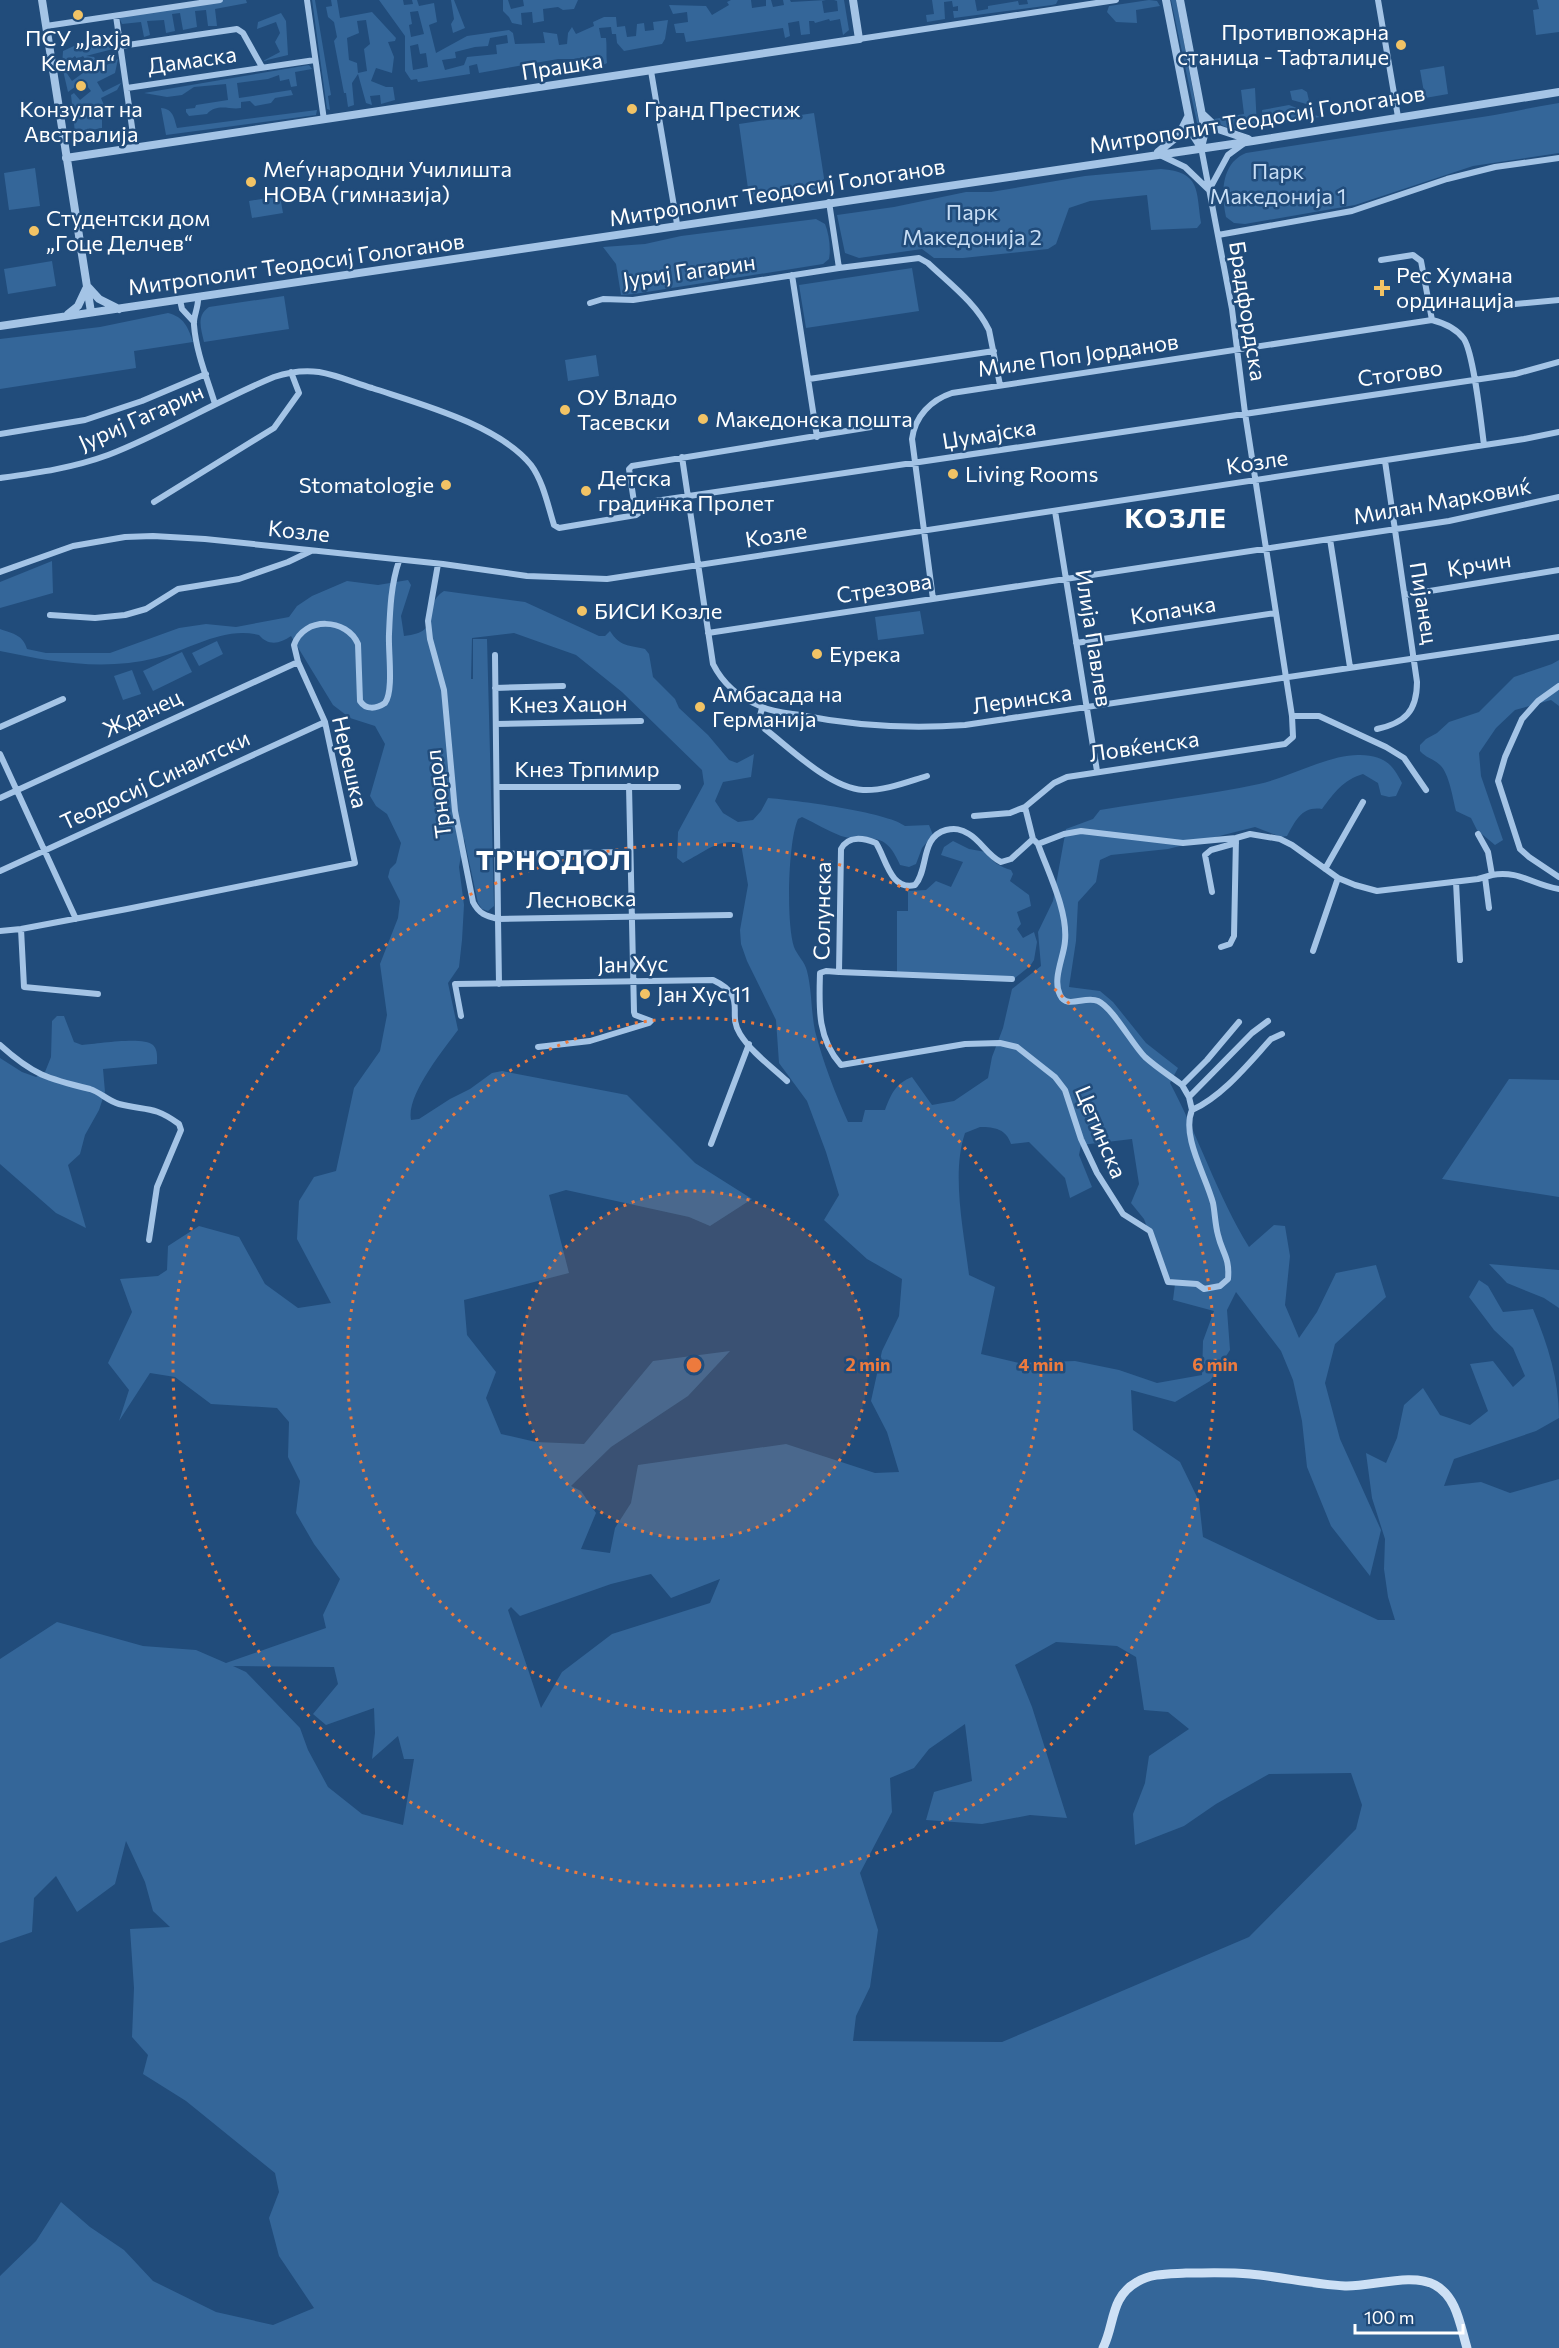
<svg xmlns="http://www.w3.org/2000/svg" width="1559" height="2348" font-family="Commissioner,sans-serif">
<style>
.green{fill:#346699;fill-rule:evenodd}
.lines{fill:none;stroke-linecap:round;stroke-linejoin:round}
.minor{stroke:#a4c4e6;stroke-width:6}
.tertiary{stroke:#a4c4e6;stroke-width:8}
.secondary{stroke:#cde0f5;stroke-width:9}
.ring{fill:none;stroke:#ed7a3d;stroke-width:3;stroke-dasharray:3 6}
.poi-dot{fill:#f2c365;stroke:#214c7b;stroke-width:2}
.labels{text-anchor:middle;stroke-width:5;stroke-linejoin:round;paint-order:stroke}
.poi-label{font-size:22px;fill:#fff;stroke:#214c7b;text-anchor:start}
.street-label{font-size:22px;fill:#fff;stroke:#214c7b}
.park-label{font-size:22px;fill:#c7ddf4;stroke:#214c7b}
.district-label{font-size:28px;font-weight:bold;letter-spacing:1.5px;fill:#fff;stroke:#214c7b}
.centre{fill:#ed7a3d;stroke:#214c7b;stroke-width:3}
.ring-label{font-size:18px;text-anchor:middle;font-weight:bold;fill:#ed7a3d;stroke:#214c7b;stroke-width:5;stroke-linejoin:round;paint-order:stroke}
</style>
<rect width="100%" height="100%" fill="#214c7b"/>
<!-- green -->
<path class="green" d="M220 0H246L247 3 215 9 217 26H208L206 10 195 11 197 27 183 30 180 13 172 14 175 31 166 33 164 20 147 21 150 35 144 37 141 22 122 24 118 15Z
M312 0H315L331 95 328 96 330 110 327 109Z
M331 0H337L340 18 372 12 396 38 395 41 388 42 394 57 392 73 376 68 371 81 386 87H393L395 100 381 104 380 95 370 96 372 105 366 103 358 74 352 83 354 105 348 107 346 93H344L334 41 337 37 334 22 328 17 326 7 332 6ZM366 20 370 44 364 49 367 71 358 73 357 63 349 60 347 38 359 33 357 21Z
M379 0H403L404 5 413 4 412 0H417L419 6 434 3 437 22 429 25 436 53 467 36 509 30 513 33 515 44 545 43 543 32 557 34 559 45 567 44 568 33 572 27 576 34 594 26 593 22 604 17H616L617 27 625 26 627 37 636 36 637 24 644 23 645 31 654 30 653 22 668 20 665 39 662 44 624 51 617 43 616 34H612L611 27 599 28 601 38H606C607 46 606 54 607 63L601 66 599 56 585 58 586 68 581 69 579 59H558L479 73 477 64 469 66 470 74 418 82 417 79 411 80 405 71V36ZM418 11 424 34 411 37 409 25 412 24 410 12ZM507 35 508 43 496 45 497 54 467 57 464 65 445 70 442 60 456 58 455 52 475 47 488 46 490 38ZM418 44 420 54 426 53 428 67 413 70 410 46Z
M451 0H454L465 28 453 33 451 24 454 19Z
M503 0H508L511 9 524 6 523 0H578L574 9 563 10 558 7 543 9 544 21 533 23 532 12 521 13 522 25 512 23 509 17 503 11Z
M731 0H751L752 8 766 6V0H771L773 7 784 5 783 0H790L791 2 826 0 822 1 824 13 838 11 837 1 834 0H844L849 30 843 35 840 19 830 21 829 19 815 23 814 21H809L810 34 801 35 799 21 788 23 790 36 785 38 783 28 686 42 684 33H676L674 24 688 22 687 12 673 14 669 5 706 6 712 15 729 5 727 2Z
M932 0H975L977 11 988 9V6L1018 1 1019 5 1028 4 1027 0H1058L1056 4 1052 5 954 18 953 11H958V6L953 7 952 1 944 2 945 19 927 22 926 15 934 14Z
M1149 0 1157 1 1160 6 1136 10 1137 23 1116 22 1107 12 1109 6Z
M1171 0H1176L1199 123H1197Z
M1537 0H1559V32L1536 35 1533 10 1539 9Z
M281 13 286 21 288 55 263 61 280 52 275 42 280 33 276 22 257 29 258 22Z
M113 39V49L86 56 94 57 101 68 118 59 115 73 97 82 103 92 121 83 117 90 101 98 106 110 95 114 102 119V128L75 133 71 95 74 93 80 100 91 91 83 81 68 92 62 66 63 51 74 46 76 49 90 41 96 43 99 40 101 43ZM75 56 77 59 83 56 91 67 72 81 62 66Z
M309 65 312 69 295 72 297 86 291 87 289 79 280 81 279 75 268 79 237 83 239 98 291 90 293 95 275 98 271 103 255 106 250 101 241 102V108C229 110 217 103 207 114L189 116 186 112V109L195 108 196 105 228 100 226 84 194 87 182 95 167 97 144 93Z
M1444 66 1448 94 1425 98 1420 70Z
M1255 88 1257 127C1240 130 1228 132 1214 119L1244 114 1241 90Z
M1302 89 1307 92 1310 105 1292 100 1290 91Z
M1559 103V153L1473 166 1355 205 1245 224 1234 223 1226 217C1221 194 1221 163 1246 153 1325 141 1404 128 1482 117 1508 113 1533 107 1559 103Z
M1289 105 1320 117 1263 126 1262 110Z
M161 108C174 109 174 119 177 128L317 110 316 115 166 135Z
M814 113 826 191 750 203 739 124Z
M35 168 40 206 9 210 4 173Z
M1161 169C1201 172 1196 190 1201 223L1197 228 1151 230 1147 195 1090 201 1069 208 1056 244 1048 249 963 258H934L922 249 859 258 845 253 837 215 894 207 966 192H991L1085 176Z
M280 196 283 213 252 218 249 201Z
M816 219 825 224C829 234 831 248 829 259L823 264 634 294 621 295 616 264 603 247 645 244 681 236Z
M52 261 56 286 8 294 4 269Z
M912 268 919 311 806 328 799 285Z
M284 296 289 329 204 342C201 328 196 316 209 307Z
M168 313C184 317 188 327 193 342L134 351 136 368 0 389V339L100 327Z
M596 355 599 376 568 381 565 360Z
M52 561 53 593 0 608V582Z
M408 580 411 585 401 616 404 636C446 632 419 607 444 591L525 602 599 636H605L610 631C620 647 629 645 645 649L649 654 653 677 675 699 679 708 708 735 729 760 737 763 754 754 751 777 723 782 715 801 723 813 738 822 753 820 761 811 768 798C794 800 887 812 905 826L929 825 933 835 922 848 916 864 909 867 900 865C883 826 870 845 841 836 828 831 815 823 802 817L798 819C788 841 786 923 794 947 797 955 805 962 807 971 812 991 811 1011 815 1031 823 1062 835 1093 848 1122H862L865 1110H885C891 1094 896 1083 912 1077L932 1105 954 1101 988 1078 992 1057 1003 1028 1012 989 1041 966 1038 932 1053 901 1066 829 1093 819 1100 810C1153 801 1207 795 1259 784 1290 777 1330 754 1360 755 1384 756 1392 763 1402 783L1396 796 1389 797 1381 795 1378 783 1363 774C1343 780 1334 793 1322 809 1302 806 1296 820 1287 836L1281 837 1255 827 1168 849 1111 855 1100 860 1096 882 1078 902 1076 941 1069 987 1100 991 1113 1002 1146 1043 1178 1068 1170 1083C1199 1137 1217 1195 1249 1247L1274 1225 1285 1226 1290 1256 1285 1305 1299 1338 1317 1312 1336 1273 1376 1265 1386 1297 1335 1344 1325 1383 1340 1439 1381 1530 1370 1576 1331 1526 1307 1467 1302 1421 1293 1380 1281 1351 1236 1292 1227 1310 1230 1350 1210 1381 1175 1402 1131 1390 1133 1430 1180 1462 1199 1501 1203 1537 1378 1620H1395L1388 1597 1384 1569 1385 1539 1372 1498 1366 1453 1386 1463 1397 1438 1404 1405 1423 1388 1440 1415 1470 1425 1488 1411 1470 1364 1493 1361 1513 1387 1525 1376 1513 1348 1494 1330 1469 1297 1479 1280 1488 1286 1503 1312 1533 1309C1548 1345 1559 1380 1559 1418L1536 1431 1454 1459 1444 1486 1481 1482 1510 1493 1559 1479V2348H0V2276L36 2241 61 2202 90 2227 124 2250 153 2281 216 2312 273 2325 314 2308 279 2256 269 2218 279 2192 275 2173 186 2101 143 2074 148 2055 132 2037 134 1988 130 1929 170 1927 153 1911 145 1882 126 1841 115 1884 77 1912 56 1876 34 1898 32 1932 0 1943V1659L57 1622 143 1646 196 1650 226 1663 326 1628 323 1615 340 1579 314 1544 296 1513 300 1481 288 1457 289 1422 277 1408 211 1404 175 1377 150 1373 119 1421 129 1390 108 1363 132 1312 120 1279 158 1276 167 1270 168 1246 199 1226 239 1237 265 1284 298 1308 331 1303 297 1239 299 1201 314 1177 336 1171 354 1088 380 1051 387 1015 380 964 398 918 400 901 388 877 390 869 396 863 401 843 387 814 376 806 370 796 385 744 375 726 350 718 333 705 291 636C280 644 268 646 259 635 223 626 190 650 156 658 104 671 52 662 0 651V629C14 634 23 635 27 649L46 653H110L179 628 206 624 236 627 289 617 297 606 312 596 347 581 378 585ZM514 633 576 655 622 692 702 770 704 784 678 832 677 858 683 863C700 855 721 836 741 844L748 885 740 930 741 944 747 961 776 1020 779 1063 807 1101 826 1152 839 1195 824 1220 867 1259 902 1279 899 1316 882 1351 871 1401 887 1432 899 1472 875 1473 786 1444 638 1465 631 1503 615 1528 610 1553 581 1549 596 1513 581 1491 571 1486 611 1447 688 1396 730 1351 653 1361 584 1444 536 1442 501 1434 486 1398 496 1372 467 1335 464 1300 569 1273 549 1195 566 1190 689 1217 710 1226 752 1199 695 1163 627 1095 502 1071 492 1073 470 1089 450 1099 419 1119 411 1120C406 1095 444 1049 458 1030L448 983 459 967 462 940 464 905 459 867 464 838 478 903 482 909 488 911 494 906 487 639H473V679H471L472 638ZM980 1127C995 1127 1006 1129 1011 1144L1029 1142 1065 1178 1070 1198 1092 1187 1079 1155 1081 1145 1132 1139 1139 1184 1131 1203 1144 1219 1164 1273 1175 1284 1173 1300 1214 1311 1203 1341 1202 1375 1157 1383 1119 1370 1075 1361 1019 1363 981 1354 995 1287 969 1275C964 1232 951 1174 965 1133ZM651 1574 671 1598 720 1579 710 1603 612 1634 562 1672 541 1708 508 1610 511 1607 520 1616 611 1584ZM1056 1642 1117 1646 1136 1657 1144 1710 1168 1712 1189 1729 1149 1756 1145 1783 1133 1814 1135 1845 1184 1826 1216 1804 1269 1774 1351 1773 1362 1805 1356 1829 1249 1937 1002 2042 853 2041 856 2016 870 1987 878 1930 860 1873 892 1812 890 1778 914 1768 929 1749 965 1724 972 1781 934 1792 926 1820 982 1824 1030 1815 1067 1818 1032 1707 1015 1665ZM233 1666 334 1667 338 1684 313 1714 326 1725 374 1708 375 1733 372 1759 398 1736 404 1759H414L403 1825 362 1814 328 1787 308 1750 300 1728 246 1672Z
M920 611 924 634 878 640 875 617Z
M217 641 223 654 199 666 192 653Z
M182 652 192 672 153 691 143 671Z
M1559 660V706L1551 700 1515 710 1496 728 1479 753 1481 776 1503 840 1495 845 1477 830 1471 818 1456 811C1453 799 1449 773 1440 765 1434 759 1426 758 1420 751V745L1426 739 1437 733 1449 722 1479 712 1514 677 1552 664Z
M132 670 141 694 123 700 114 676Z
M953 841 969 849 986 852C992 862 1000 867 1011 870L1013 874 1010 881 1029 895 1031 906 1017 912 1021 924 1017 929 1023 938 1034 932 1037 942 1034 960 1030 966 1015 978 897 974V911H908V891L926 890 936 881 951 887 963 862 941 855 944 847Z
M57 1016H64L74 1042 82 1045C97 1044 143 1036 153 1045 158 1050 157 1057 157 1064L103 1069 105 1092 99 1110 85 1135 80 1154 68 1165 86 1228 56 1213 0 1164V1058L22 1072 36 1077 45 1072 51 1057 52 1021Z
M1509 1079 1559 1080V1197L1442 1179Z
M1489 1264 1559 1270V1308L1544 1298 1507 1283Z"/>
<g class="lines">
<!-- minor -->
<path class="minor" d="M307 0 324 120
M1378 0 1398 117
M116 16 135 148
M46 26 220 0
M859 39 1116 0
M121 46 237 29 243 33 262 67
M651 71 677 224
M127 88 315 60
M1162 156 1185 167 1209 190
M1209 190 1228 155 1243 144
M829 202 839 268
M1218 235 1352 211 1447 179 1495 167 1559 158
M1381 260 1413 255 1421 261 1432 320
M792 275 817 437
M198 297C199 307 193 316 194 325 196 352 207 378 215 404
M180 300 182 309 194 322
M590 303 603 299 633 300 839 268 919 258 928 263C950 284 976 303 989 330L1000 385
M1505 305 1559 300
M809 379 994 351
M0 434 85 420 142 401 206 374
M682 457 713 664C723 684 740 698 760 706 772 712 787 713 800 715 855 726 909 729 965 725L1559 637
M0 478C36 473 73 468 108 455 165 433 218 400 274 377 289 372 304 370 319 372 337 375 355 383 372 388 420 404 499 425 531 465 543 481 548 506 554 525L559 528 636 515
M154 502 274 428 299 393 291 372
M1055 511 1097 771
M636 515 655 501 1474 380 1515 374 1559 362
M636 515 629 469 632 466 871 427
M1330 539 1350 667
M438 564 428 621 430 639 444 690 455 811 473 902C479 914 486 916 498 919L495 655
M0 572 73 546 125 537 153 536 205 539 443 564 527 576 607 579 1524 439 1559 432
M1405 595 1559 570
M933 599 912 439C915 416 931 400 952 393L1432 320C1444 323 1456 328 1464 339 1474 355 1481 423 1484 445
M50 615 95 618 125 615 146 609 178 589 239 579 288 562 311 551
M708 633 1449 521 1559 497
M1076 643 1275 613
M1559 686 1538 701 1522 719 1505 757 1498 781 1520 849 1529 857 1559 877
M495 688 563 686
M762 708 759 720 765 729C791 749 830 788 863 790 885 791 907 782 927 776
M1292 716H1319L1386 747 1404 758 1426 790
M496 724 641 721
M0 727 63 699
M1377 729C1405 723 1417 711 1417 682L1385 461
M0 754 76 919
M497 787H678
M0 798 298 662
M974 816 1010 813 1025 807
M1038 844 1064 834 1081 831 1183 843 1236 838 1250 834 1280 839 1292 845 1338 878 1355 885 1377 891 1478 879 1492 875 1488 852 1478 834
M498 854 630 852
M1325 869 1363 802
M0 871 325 722
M1492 875C1519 870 1533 885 1559 889
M1485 877 1489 908
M1456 882 1460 960
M1212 892 1205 855 1211 850 1236 843
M21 929 24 987 98 994
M0 931 21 929 127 909 355 863 325 722 298 662 294 645C304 616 347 618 358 644L360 701C366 710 376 709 385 703 394 691 388 651 389 634 390 610 391 584 399 561
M1221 947 1230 944 1234 936 1236 838
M1313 951 1338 878
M839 972 826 971 820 973C819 1007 817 1038 841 1065L965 1044 1000 1043 1017 1047 1055 1077 1065 1090 1081 1139 1097 1173 1123 1214 1150 1231 1168 1282 1197 1284 1204 1289 1220 1286 1228 1279C1230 1257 1222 1253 1218 1235 1215 1224 1215 1213 1213 1203 1206 1176 1181 1136 1192 1110 1223 1096 1249 1063 1271 1039L1282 1034
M1012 979 839 972 841 849C848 835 864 838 876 843 886 858 890 891 915 885 929 869 920 837 946 830 955 828 961 829 969 834 981 841 988 856 1001 862L1011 859 1033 839
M499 984 498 919 730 915
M461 1016 455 984 713 980C749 997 726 1012 740 1034 751 1052 772 1067 787 1081
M0 1045C33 1075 48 1079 90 1089 100 1092 108 1101 119 1104 146 1111 153 1105 179 1124L181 1130 157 1187 149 1240
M538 1047 590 1041 649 1023 651 1021 635 1015 634 1012 629 786
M1182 1085C1170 1076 1156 1067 1145 1057 1132 1044 1113 1008 1098 1001 1085 995 1067 1010 1060 995 1052 979 1064 957 1065 941 1068 911 1048 872 1038 844L1033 839 1025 807 1054 783 1067 777 1285 744 1293 737 1292 716 1245 413 1232 309 1201 147
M1189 1097 1182 1085 1207 1060 1239 1022
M1192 1110 1189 1097 1252 1033 1268 1021
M711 1144 749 1044"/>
<!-- tertiary -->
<path class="tertiary" d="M42 0 91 312
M1166 0 1192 133 1201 147
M1180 0 1205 131 1201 147
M1202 114 1218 129 1248 139
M1158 152 1179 135 1188 117
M66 158 859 39 853 0
M88 287 99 299 119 309
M68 314 78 306 86 289
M0 326 1253 141 1559 92"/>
<!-- secondary -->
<path class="secondary" d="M1103 2348C1115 2324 1110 2297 1137 2282 1151 2273 1170 2274 1186 2273 1207 2273 1229 2272 1250 2274 1282 2277 1313 2284 1345 2286 1371 2287 1412 2272 1435 2285 1457 2297 1460 2325 1467 2348"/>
</g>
<!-- distance rings -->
<circle cx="694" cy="1365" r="174" fill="#ed7a3d" fill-opacity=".12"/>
<g class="ring">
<circle cx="694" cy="1365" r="174"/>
<circle cx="694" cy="1365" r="347"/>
<circle cx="694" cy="1365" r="521"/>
</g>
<!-- markers -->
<g class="poi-dot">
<circle cx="78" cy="15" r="6"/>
<circle cx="1401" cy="45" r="6"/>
<circle cx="81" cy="86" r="6"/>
<circle cx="632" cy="109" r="6"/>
<circle cx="251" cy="182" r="6"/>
<circle cx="34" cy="231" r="6"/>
<path d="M1379 279h6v6h6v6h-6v6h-6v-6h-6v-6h6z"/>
<circle cx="565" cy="410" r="6"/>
<circle cx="703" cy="419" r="6"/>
<circle cx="953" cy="474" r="6"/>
<circle cx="446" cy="485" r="6"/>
<circle cx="586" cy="491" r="6"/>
<circle cx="582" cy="611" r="6"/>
<circle cx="817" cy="654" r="6"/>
<circle cx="700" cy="707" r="6"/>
<circle cx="645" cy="994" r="6"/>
</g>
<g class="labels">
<!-- poi labels -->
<g class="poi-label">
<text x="1389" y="40" text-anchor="end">Противпожарна<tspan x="1389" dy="25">станица - Тафталиџе</tspan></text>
<text x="78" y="46" text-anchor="middle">ПСУ „Јахја<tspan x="78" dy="25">Кемал“</tspan></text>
<text x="81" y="117" text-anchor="middle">Конзулат на<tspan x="81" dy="25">Австралија</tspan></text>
<text x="644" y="117">Гранд Престиж</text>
<text x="263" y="177">Меѓународни Училишта<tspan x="263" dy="25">НОВА (гимназија)</tspan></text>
<text x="46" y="226">Студентски дом<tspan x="46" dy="25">„Гоце Делчев“</tspan></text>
<text x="1396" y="283">Рес Хумана<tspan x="1396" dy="25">ординација</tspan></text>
<text x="577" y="405">ОУ Владо<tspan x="577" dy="25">Тасевски</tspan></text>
<text x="715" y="427">Македонска пошта</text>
<text x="965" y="482">Living Rooms</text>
<text x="598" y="486">Детска<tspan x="598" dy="25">градинка Пролет</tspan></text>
<text x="434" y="493" text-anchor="end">Stomatologie</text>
<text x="594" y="619">БИСИ Козле</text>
<text x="829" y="662">Еурека</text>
<text x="712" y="702">Амбасада на<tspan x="712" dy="25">Германија</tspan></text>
<text x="657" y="1002">Јан Хус 11</text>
</g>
<!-- street labels -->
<g class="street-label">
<text transform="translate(192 60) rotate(-8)" y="8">Дамаска</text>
<text transform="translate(562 66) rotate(-9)" y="8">Прашка</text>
<text transform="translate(1257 119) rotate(-9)" y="8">Митрополит Теодосиј Гологанов</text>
<text transform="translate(777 192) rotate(-9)" y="8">Митрополит Теодосиј Гологанов</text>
<text transform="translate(296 264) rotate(-8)" y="8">Митрополит Теодосиј Гологанов</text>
<text transform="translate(689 271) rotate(-8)" y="8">Јуриј Гагарин</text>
<text transform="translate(1248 311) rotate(81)" y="8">Брадфордска</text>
<text transform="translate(1078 355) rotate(-8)" y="8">Миле Поп Јорданов</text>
<text transform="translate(1400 373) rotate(-8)" y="8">Стогово</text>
<text transform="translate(141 417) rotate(-24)" y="8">Јуриј Гагарин</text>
<text transform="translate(989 434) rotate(-9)" y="8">Џумајска</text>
<text transform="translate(1257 462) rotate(-9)" y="8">Козле</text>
<text transform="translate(1442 501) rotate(-10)" y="8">Милан Марковиќ</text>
<text transform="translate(299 531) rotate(6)" y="8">Козле</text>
<text transform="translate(776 535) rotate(-9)" y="8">Козле</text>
<text transform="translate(1479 564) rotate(-9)" y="8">Крчин</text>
<text transform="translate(884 588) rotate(-9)" y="8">Стрезова</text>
<text transform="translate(1424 603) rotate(81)" y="8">Пијанец</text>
<text transform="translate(1173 610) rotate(-9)" y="8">Копачка</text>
<text transform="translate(1094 638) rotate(81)" y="8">Илија Павлев</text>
<text transform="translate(1022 699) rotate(-8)" y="8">Леринска</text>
<text transform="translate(568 704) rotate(-1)" y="8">Кнез Хацон</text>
<text transform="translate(142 713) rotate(-25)" y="8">Жданец</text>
<text transform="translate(1144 746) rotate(-8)" y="8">Ловќенска</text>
<text transform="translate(350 762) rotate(77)" y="8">Нерешка</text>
<text x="587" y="777">Кнез Трпимир</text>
<text transform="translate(155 780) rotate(-25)" y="8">Теодосиј Синаитски</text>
<text transform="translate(438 794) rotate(-97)" y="8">Трнодол</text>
<text transform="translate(581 899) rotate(-1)" y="8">Лесновска</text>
<text transform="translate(822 911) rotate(-89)" y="8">Солунска</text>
<text transform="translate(633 964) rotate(-1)" y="8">Јан Хус</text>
<text transform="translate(1101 1132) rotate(67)" y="8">Цетинска</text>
</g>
<!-- park labels -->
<g class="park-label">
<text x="1278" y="179">Парк<tspan x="1278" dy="25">Македонија 1</tspan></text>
<text x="972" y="220">Парк<tspan x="972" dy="25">Македонија 2</tspan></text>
</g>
<!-- district labels -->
<g class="district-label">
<text x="1176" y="528">КОЗЛЕ</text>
<text x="554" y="870">ТРНОДОЛ</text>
</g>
</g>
<circle cx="694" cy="1365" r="9" class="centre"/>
<g class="ring-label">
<text x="868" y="1371">2 min</text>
<text x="1041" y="1371">4 min</text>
<text x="1215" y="1371">6 min</text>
</g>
<!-- scale -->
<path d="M1355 2324v9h108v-9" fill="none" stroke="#ffffff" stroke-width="3"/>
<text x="1364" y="2324" font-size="18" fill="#ffffff" stroke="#214c7b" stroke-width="4.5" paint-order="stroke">100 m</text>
</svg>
